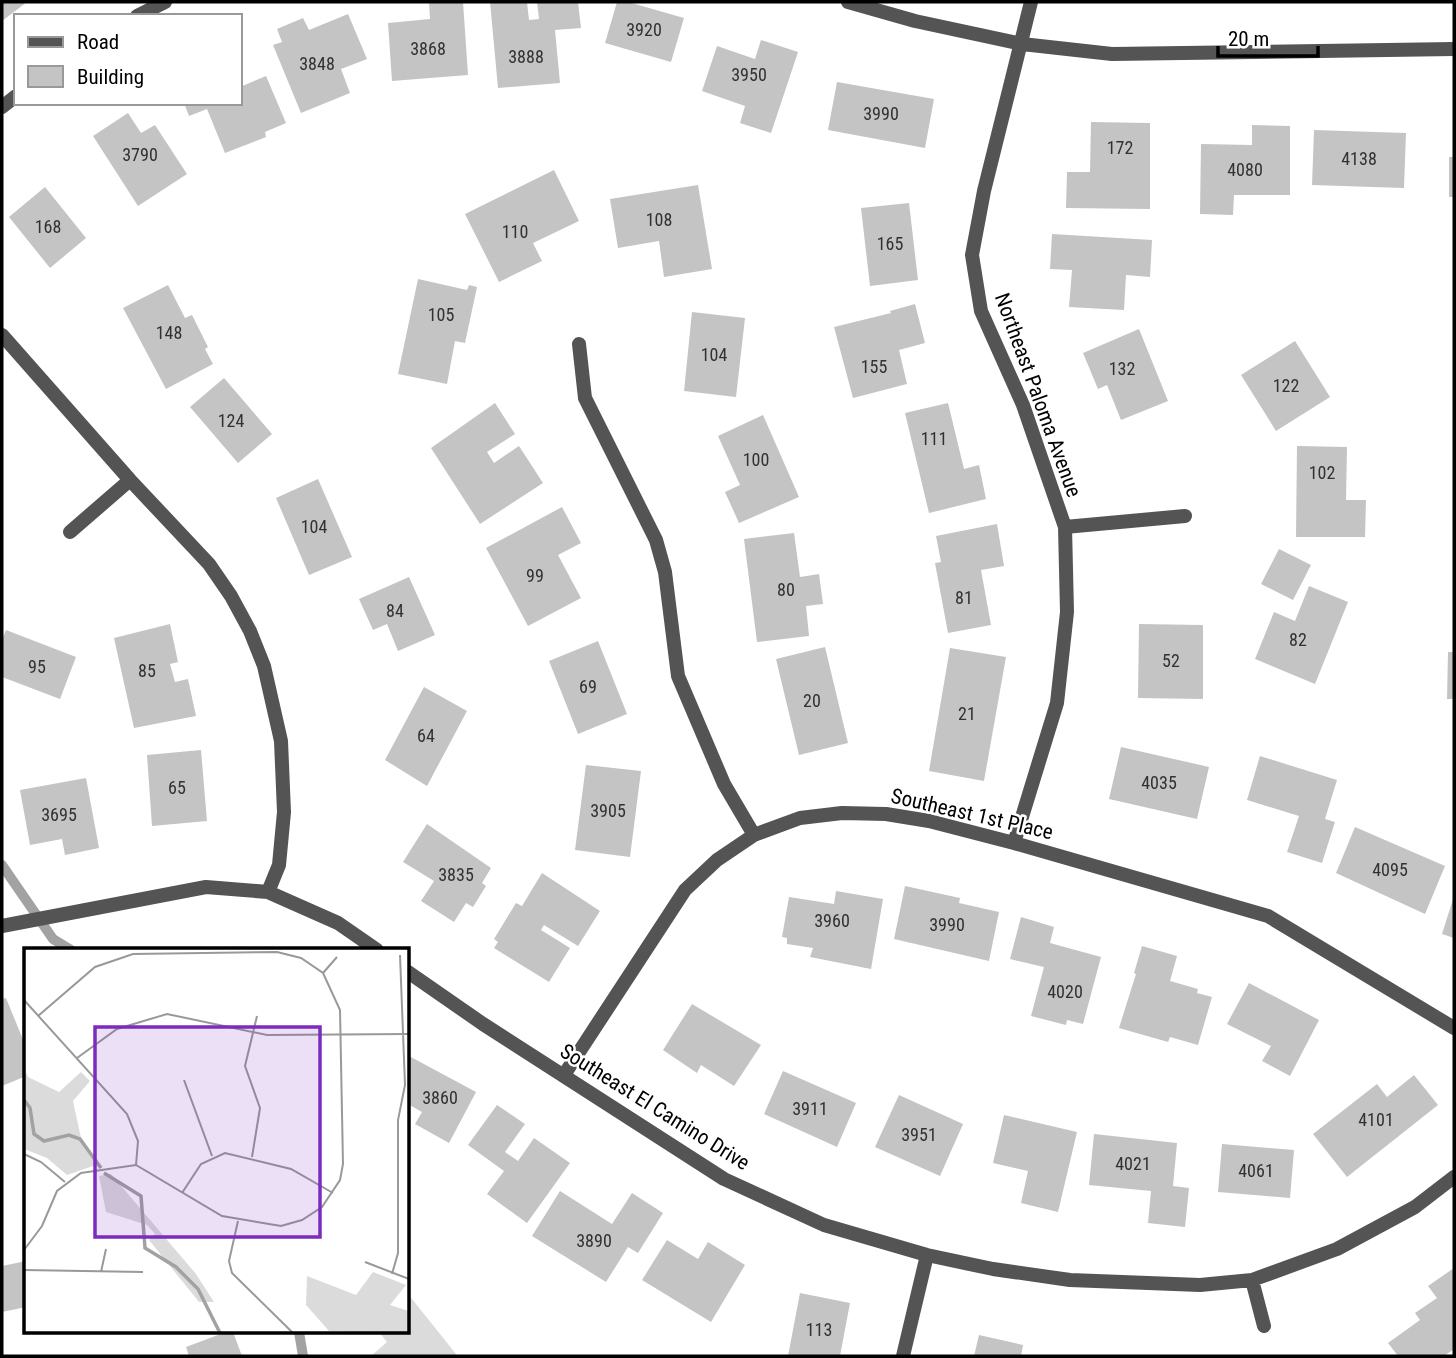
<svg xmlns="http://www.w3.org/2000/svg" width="1456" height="1358" font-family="'Roboto Condensed',sans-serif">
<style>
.green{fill:#dbdbdb}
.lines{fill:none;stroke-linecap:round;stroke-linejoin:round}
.stream{stroke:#a2a2a2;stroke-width:10}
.building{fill:#c4c4c4}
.minor{stroke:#545454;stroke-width:14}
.labels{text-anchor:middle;stroke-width:5;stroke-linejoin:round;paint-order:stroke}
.number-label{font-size:18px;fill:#313131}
.street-label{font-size:21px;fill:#000;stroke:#fff}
.inset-river{fill:none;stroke:#a2a2a2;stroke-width:3.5}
.inset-road{fill:none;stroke:#999;stroke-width:2}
.view{fill:#7b2cbf;fill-opacity:0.15;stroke:#7b2cbf;stroke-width:3.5}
.inset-edge{fill:none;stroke:#000;stroke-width:3.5}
</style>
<rect width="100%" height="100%" fill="#fff"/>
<!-- green -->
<path class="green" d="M408 1294 456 1354 458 1356H371L387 1342 379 1332H408Z"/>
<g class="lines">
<!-- stream -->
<path class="stream" d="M2 865 53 939 71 950
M299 1332 303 1356"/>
</g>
<!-- building -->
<path class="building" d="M2 2H27L2 21Z
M429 2H463L468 75 392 81 388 23 430 19Z
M490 2H527L529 20 539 19 537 2H578L581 28 555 30 560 83 498 88Z
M617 2H628L684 18 671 62 605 43Z
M348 14 367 59 341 69 350 93 301 113 273 45 282 42 277 29 303 18 309 30Z
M761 40 798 52 771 133 740 123 745 106 702 91 717 46 755 59Z
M266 76 286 123 265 132 266 137 225 153 207 109 189 116 184 103H240V87Z
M837 82 934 99 925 148 828 130Z
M128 113 141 133 155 125 187 174 138 206 93 136Z
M1091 122 1150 123V209L1066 208 1067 172H1090Z
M1252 125 1290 126V195H1234L1233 215 1200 214 1201 144 1252 145Z
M1314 130 1406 133 1404 188 1312 185Z
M1449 157H1454V197H1449Z
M554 170 579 221 533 243 542 261 499 282 465 214Z
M698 185 712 269 664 277 659 241 618 248 610 199Z
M45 187 86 238 50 268 9 217Z
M909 203 918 280 870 286 861 208Z
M1052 234 1152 240 1150 277 1126 275 1124 310 1069 307 1072 270 1050 269Z
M418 279 467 290 469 285 477 287 465 343 455 341 447 384 398 374Z
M168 285 185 318 192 315 208 347 205 349 213 364 166 389 123 308Z
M915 304 925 343 899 350 907 384 853 398 834 327 891 313 890 311Z
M692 312 745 318 736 397 684 391Z
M1139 329 1168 401 1121 420 1107 385 1098 389 1083 353Z
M1295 341 1330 397 1276 431 1241 375Z
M224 378 272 434 238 463 190 407Z
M495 403 515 434 487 452 494 463 519 446 543 483 480 524 431 448Z
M948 403 964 469 979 465 986 499 929 513 905 413Z
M763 415 799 497 739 523 725 492 740 485 718 436Z
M1297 446 1347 447 1346 500H1366L1365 537H1296Z
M318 479 352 557 309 575 276 498Z
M562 507 581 543 558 555 581 598 528 626 486 548Z
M997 524 1004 566 981 570 991 625 948 633 935 563 941 562 936 536Z
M794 533 800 577 819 574 823 604 806 606 809 636 757 642 744 539Z
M1279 549 1311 565 1293 600 1261 584Z
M409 577 435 635 398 651 387 624 373 630 359 599Z
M1309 586 1348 602 1315 684 1255 659 1274 612 1295 621Z
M170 624 178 662 170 664 175 682 188 679 196 716 134 728 114 638Z
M1139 624 1203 625V699L1138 698Z
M6 630 76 657 60 699 2 677V640Z
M598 641 627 714 578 734 549 661Z
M825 647 848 743 799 755 776 659Z
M950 648 1006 657 984 781 929 771Z
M1448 652H1454V699H1447Z
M424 687 467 711 427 786 385 760Z
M1121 747 1209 767 1197 819 1109 799Z
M201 750 207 821 152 826 147 755Z
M1260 756 1337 780 1325 819 1335 822 1322 863 1287 852 1299 816 1247 800Z
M586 765 641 771 630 857 575 850Z
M86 778 99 848 65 855 62 839 30 845 20 790Z
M427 824 491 868 482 883 486 886 473 907 466 903 454 922 421 901 434 881 403 862Z
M1355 827 1445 866 1425 914 1336 873Z
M542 873 600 911 578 946 544 925 541 930 570 948 549 982 494 948 498 942 494 939 516 903 522 906Z
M905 886 960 898 959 903 999 912 989 961 894 939Z
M836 891 883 899 871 969 810 957 813 948 787 944V938L782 937 789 897 834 904Z
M1454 896V938L1442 934Z
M1021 917 1054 927 1050 943 1101 957 1083 1024 1067 1020 1066 1025 1031 1016 1044 967 1010 959Z
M1142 946 1177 956 1170 981 1198 989 1197 993 1212 997 1198 1045 1170 1037 1168 1042 1119 1028 1136 974 1134 973Z
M1249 983 1319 1020 1290 1076 1262 1061 1271 1046 1227 1024Z
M6 998 26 1047V1076L2 1086V999Z
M692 1004 761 1045 734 1086 701 1065 697 1073 663 1050Z
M409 1056 476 1092 449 1143 415 1124 422 1112 408 1104Z
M783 1071 856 1103 837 1147 764 1114Z
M1414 1075 1438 1105 1347 1177 1313 1134 1377 1084 1387 1097Z
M899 1095 963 1124 940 1176 875 1147Z
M497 1105 525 1124 505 1152 518 1161 534 1138 570 1163 527 1223 487 1194 504 1171 468 1145Z
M1004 1115 1077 1132 1058 1212 1021 1203 1028 1171 993 1163Z
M1094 1134 1177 1143 1173 1186 1189 1188 1185 1227 1148 1223 1151 1191 1089 1185Z
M1222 1144 1294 1150 1290 1198 1218 1192Z
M560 1191 612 1224 632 1193 663 1213 638 1253 628 1247 606 1282 532 1236Z
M667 1240 698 1259 708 1242 745 1265 711 1322 642 1280Z
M26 1261V1307L2 1312V1266Z
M1454 1268V1349L1444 1356H1398L1388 1343 1420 1320 1415 1313 1437 1298 1428 1286Z
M800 1293 850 1303 840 1356H788Z
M226 1332H233L242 1356H189L186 1347Z
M979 1335 1023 1345 1021 1356H974Z"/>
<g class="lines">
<!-- minor -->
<path class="minor" d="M848 2 915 21 1022 44 1112 54 1454 49
M137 16 165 2
M2 107 16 96
M2 335 130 480 209 564 231 596 250 631 264 666 281 741 284 812 279 865 268 892
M579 344 585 398 656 540 665 572 678 676 724 784 754 835
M1065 527 1185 516
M70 532 130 480
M1014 843 1057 703 1067 612 1065 527 1023 405 981 311 972 255 984 191 1031 2
M2 926 206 887 268 892 338 923 377 950
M408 972 483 1024 724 1179 824 1225 927 1255 993 1269 1070 1280 1200 1285 1252 1280 1337 1249 1415 1207 1454 1177
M564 1075 685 890 717 860 754 835 800 818 842 813 886 814 929 821 1014 843 1268 916 1454 1028
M1252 1280 1264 1326
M903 1356 927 1255"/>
</g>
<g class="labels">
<!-- number labels -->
<g class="number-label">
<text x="644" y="36">3920</text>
<text x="428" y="55">3868</text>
<text x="526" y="63">3888</text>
<text x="317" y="70">3848</text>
<text x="749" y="81">3950</text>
<text x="881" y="120">3990</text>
<text x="1120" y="154">172</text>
<text x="140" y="161">3790</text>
<text x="1359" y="165">4138</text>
<text x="1245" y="176">4080</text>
<text x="659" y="226">108</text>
<text x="48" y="233">168</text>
<text x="515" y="238">110</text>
<text x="890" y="250">165</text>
<text x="441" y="321">105</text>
<text x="169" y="339">148</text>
<text x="714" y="361">104</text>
<text x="874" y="373">155</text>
<text x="1122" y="375">132</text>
<text x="1286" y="392">122</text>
<text x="231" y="427">124</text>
<text x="934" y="445">111</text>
<text x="756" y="466">100</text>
<text x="1322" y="479">102</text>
<text x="314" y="533">104</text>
<text x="535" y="582">99</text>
<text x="786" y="596">80</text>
<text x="964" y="604">81</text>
<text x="395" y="617">84</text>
<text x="1298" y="646">82</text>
<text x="1171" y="667">52</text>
<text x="37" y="673">95</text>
<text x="147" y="677">85</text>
<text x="588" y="693">69</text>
<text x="812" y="707">20</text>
<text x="967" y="720">21</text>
<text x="426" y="742">64</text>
<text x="1159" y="789">4035</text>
<text x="177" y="794">65</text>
<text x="608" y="817">3905</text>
<text x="59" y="821">3695</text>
<text x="1390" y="876">4095</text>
<text x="456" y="881">3835</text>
<text x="832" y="927">3960</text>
<text x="947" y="931">3990</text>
<text x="1065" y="998">4020</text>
<text x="440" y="1104">3860</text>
<text x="810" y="1115">3911</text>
<text x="1376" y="1126">4101</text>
<text x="919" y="1141">3951</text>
<text x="1133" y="1170">4021</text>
<text x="1256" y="1177">4061</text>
<text x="594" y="1247">3890</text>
<text x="819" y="1336">113</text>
</g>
<!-- street labels -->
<g class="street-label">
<text transform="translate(1038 395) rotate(70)" y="7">Northeast Paloma Avenue</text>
<text transform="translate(972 814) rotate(13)" y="7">Southeast 1st Place</text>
<text transform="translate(655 1107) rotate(32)" y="7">Southeast El Camino Drive</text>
</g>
</g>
<!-- overview -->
<g transform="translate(24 948)">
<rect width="385" height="385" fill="#fff"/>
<path d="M0 120 4 129 35 144 57 124 66 133 49 153 57 190 72 217 43 227 23 210 0 201ZM87 226 172 326 190 354H175L125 292 131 286 123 277 82 264 75 228ZM349 324 382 337 366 357 385 363V385L305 383 282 357 283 328 332 347Z" fill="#dbdbdb"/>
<path class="inset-river" d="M0 152 6 160 10 186 20 193 45 187 56 191 77 220M80 225 117 248 121 300 152 319 174 341 196 385"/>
<path class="inset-road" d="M299 25 313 9M0 52 103 166 114 193 112 217M53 110 93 81 143 66 243 87 385 86M160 132 188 208M0 206 17 214 41 234M228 209 236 160 221 118 233 68M158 245 177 216 201 205 267 221 309 245M214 273 205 313 208 325 269 385M0 302 18 278 33 243 57 225 112 217 198 268 257 278 278 272 298 259 316 232 319 216 316 62 299 25 277 10 253 4 109 6 71 19 14 68M341 314 385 331M0 322 119 324M77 324 82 301M368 326 374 305V172L381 137 376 7"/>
<path class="view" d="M71 79H296V289H71Z"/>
<rect width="385" height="385" class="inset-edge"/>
</g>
<!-- border -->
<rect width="1456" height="1358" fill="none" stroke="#000000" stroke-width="7"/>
<!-- legend -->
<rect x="14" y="14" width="228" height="91" fill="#ffffff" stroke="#999999" stroke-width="2"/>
<rect x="28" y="37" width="35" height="10" fill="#545454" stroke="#999999" stroke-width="2"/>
<text x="77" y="49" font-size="21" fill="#000000">Road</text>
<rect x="28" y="66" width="35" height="21" fill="#c4c4c4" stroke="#999999" stroke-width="2"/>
<text x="77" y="84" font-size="21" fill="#000000">Building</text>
<!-- scale -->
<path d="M1218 46v10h100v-10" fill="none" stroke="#000000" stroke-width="3.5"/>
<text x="1228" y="46" font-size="21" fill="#000000" stroke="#ffffff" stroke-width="5" paint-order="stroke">20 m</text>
</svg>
